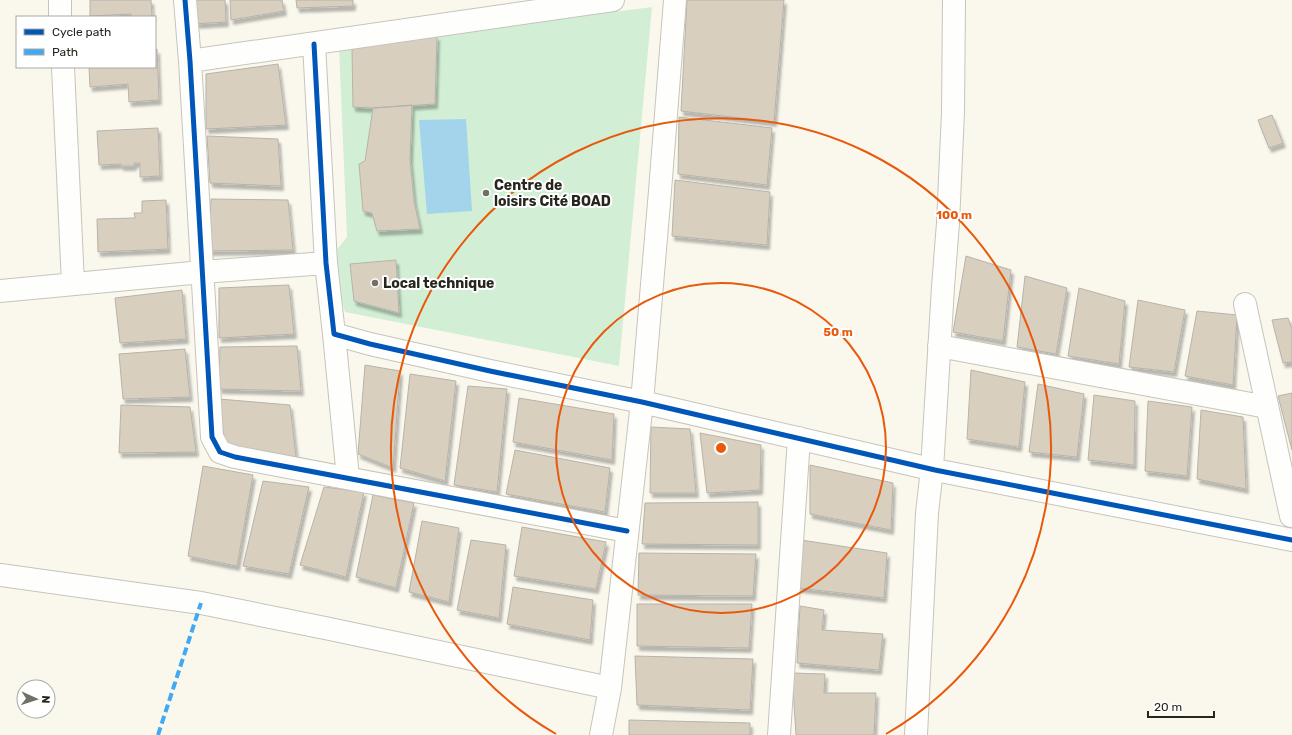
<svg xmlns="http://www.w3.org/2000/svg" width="1292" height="735" font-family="Rubik,sans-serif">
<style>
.green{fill:#d2efd5}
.water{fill:#a3d4ec}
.building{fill:#d8cfbf;stroke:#b6b3ab;filter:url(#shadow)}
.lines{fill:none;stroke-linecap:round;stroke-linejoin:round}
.minor-casing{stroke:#c6c4bc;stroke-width:24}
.minor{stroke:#fefefc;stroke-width:22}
.quiet{stroke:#3fa9f5;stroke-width:4;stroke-dasharray:8 4;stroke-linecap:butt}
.cycleway-casing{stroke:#fff;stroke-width:8}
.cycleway{stroke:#0057b8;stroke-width:5}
.ring{fill:none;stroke:#e8590c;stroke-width:2}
.poi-dot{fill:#717066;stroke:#fff;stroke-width:1.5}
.labels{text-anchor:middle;stroke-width:4;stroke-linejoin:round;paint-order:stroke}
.poi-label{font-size:14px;font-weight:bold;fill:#27261e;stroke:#fff;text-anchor:start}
.centre{fill:#e8590c;stroke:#fff;stroke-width:2}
.ring-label{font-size:12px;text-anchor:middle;font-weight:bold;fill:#e8590c;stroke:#fff;stroke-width:4;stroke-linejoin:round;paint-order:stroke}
</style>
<defs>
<filter id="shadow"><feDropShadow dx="2.5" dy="4.5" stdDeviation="1" flood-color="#0004"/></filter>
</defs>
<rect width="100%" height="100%" fill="#faf8ed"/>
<!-- green -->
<path class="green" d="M652 7 619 366 345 312 330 258 347 237 339 48Z"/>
<!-- water -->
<path class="water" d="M466 119 472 211 427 214 419 120Z"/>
<!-- building -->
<path class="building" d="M90 0H151L152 17H131V14L90 16Z
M192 0H225L226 22 194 24Z
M230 0H282L284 11 231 20Z
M296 0H353V6L297 8Z
M687 0H784L774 122 681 111Z
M437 36 435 104 373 108 353 107 352 49Z
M157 49 159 100 129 102 128 84 90 87 89 67H155V50Z
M278 64 286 125 206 129V74Z
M412 105 410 160 414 201 420 229 377 231 372 213 363 211 359 164 365 161 373 108Z
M1272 115 1283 143 1269 148 1258 120Z
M679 117 772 128 767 185 678 174Z
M158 128 160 176 140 177V163H134V166H121V164L99 165 97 131Z
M207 136 278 139 281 186 210 183Z
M675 180 770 192 767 245 672 236Z
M211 199 288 200 293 250 209 251Z
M166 200 168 249 98 252 97 219 135 218 134 213H142V201Z
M966 256 1011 270 1003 341 953 332Z
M396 260 399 313 354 301 350 264Z
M1025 276 1067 288 1056 354 1017 347Z
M289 285 294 334 219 338V288Z
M1079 288 1125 301 1119 364 1068 356Z
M182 290 186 339 120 343 115 298Z
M1138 300 1185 310 1174 372 1129 367Z
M1197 311 1237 315 1233 385 1185 376Z
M1288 318 1292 329V362L1283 363 1272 320Z
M297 346 301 391 219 389 220 347Z
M185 349 190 397 123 399 119 354Z
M365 365 400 371 393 468 358 454Z
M971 370 1025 382 1019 447 967 439Z
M410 374 456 381 445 481 400 468Z
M1038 384 1084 394 1077 457 1029 452Z
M468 386 507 389 497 492 454 485Z
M1292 393V450L1278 396Z
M1094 395 1135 401 1134 465 1088 460Z
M519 398 614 414 612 460 513 442Z
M219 399 290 405 296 457 225 445Z
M1148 401 1192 407 1187 476 1145 471Z
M121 405 190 407 196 452 119 453Z
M1201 410 1243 417 1246 489 1197 479Z
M651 427 690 429 696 493H650Z
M700 433 761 445 760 490 707 493Z
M515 450 610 468 605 512 506 494Z
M810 465 893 483 891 530 810 514Z
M203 466 253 475 237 566 188 556Z
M263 481 309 487 289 574 243 566Z
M324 487 364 492 346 577 300 565Z
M373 495 414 503 396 588 356 577Z
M758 502V545L642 544 645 503Z
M422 521 459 528 449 602 409 592Z
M522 527 606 542 596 589 514 576Z
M471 540 506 545 499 618 457 610Z
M801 540 887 553 884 598 799 588Z
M639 553 756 554 753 596 638 595Z
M513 587 593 600 590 640 507 624Z
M637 604H752L749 648 637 646Z
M800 606 824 610 822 630 883 634 879 670 797 663Z
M635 656 753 659 750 710 637 705Z
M792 673 825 674 824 693H876L874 735H796Z
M629 720 750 723V735H629Z"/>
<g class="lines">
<!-- minor casing -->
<g class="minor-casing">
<path id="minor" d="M60 0V17
M185 0 190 61 212 437 220 452 235 457 627 531
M314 44 326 263 334 334 370 344 490 371 642 402 935 470 1292 540
M190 61 613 0
M63 67 73 284
M0 291 202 272 326 263
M1245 304 1291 516
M334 334 348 478
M939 346 1267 407
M0 575 201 603 325 628 610 688
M601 735 610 688 642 402 660 191 675 0
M779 735 799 438
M916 735 927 513 932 469 943 287 948 223 953 112 954 0"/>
</g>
<!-- minor -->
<use href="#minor" class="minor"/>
<!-- quiet -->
<path class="quiet" d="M158 735 201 603"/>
<!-- cycleway casing -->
<g class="cycleway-casing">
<path id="cycleway" d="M185 0 190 61 212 437 220 452 235 457 627 531
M314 44 326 263 334 334 370 344 490 371 642 402 935 470 1292 540"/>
</g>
<!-- cycleway -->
<use href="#cycleway" class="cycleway"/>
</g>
<!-- distance rings -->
<g class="ring">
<circle cx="721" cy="448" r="165"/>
<path d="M556 734A330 330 0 1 1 886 734"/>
</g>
<!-- markers -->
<g class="poi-dot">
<circle cx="486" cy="193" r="4"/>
<circle cx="375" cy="283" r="4"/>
</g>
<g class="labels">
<!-- poi labels -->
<g class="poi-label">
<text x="494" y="190">Centre de<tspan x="494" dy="16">loisirs Cité BOAD</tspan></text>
<text x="383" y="288">Local technique</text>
</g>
</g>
<circle cx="721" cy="448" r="6" class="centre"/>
<g class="ring-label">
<text x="954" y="219">100 m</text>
<text x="838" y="336">50 m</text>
</g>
<!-- legend -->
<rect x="16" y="16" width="140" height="52" fill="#ffffff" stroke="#a9a8a5"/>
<rect x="24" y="29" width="20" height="6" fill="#0057b8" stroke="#a9a8a5"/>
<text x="52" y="36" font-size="12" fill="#27261e">Cycle path</text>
<rect x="24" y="49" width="20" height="6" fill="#3fa9f5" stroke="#a9a8a5"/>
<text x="52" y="56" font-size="12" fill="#27261e">Path</text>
<!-- north arrow -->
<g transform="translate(36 699) rotate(93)"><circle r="19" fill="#ffffff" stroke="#a9a8a5"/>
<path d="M0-3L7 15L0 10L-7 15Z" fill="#717066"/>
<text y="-6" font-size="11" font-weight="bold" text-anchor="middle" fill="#27261e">N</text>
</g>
<!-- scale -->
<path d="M1148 711v6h66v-6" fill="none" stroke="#27261e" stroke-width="2"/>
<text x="1154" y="711" font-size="12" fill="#27261e" stroke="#ffffff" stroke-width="3" paint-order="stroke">20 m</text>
</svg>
